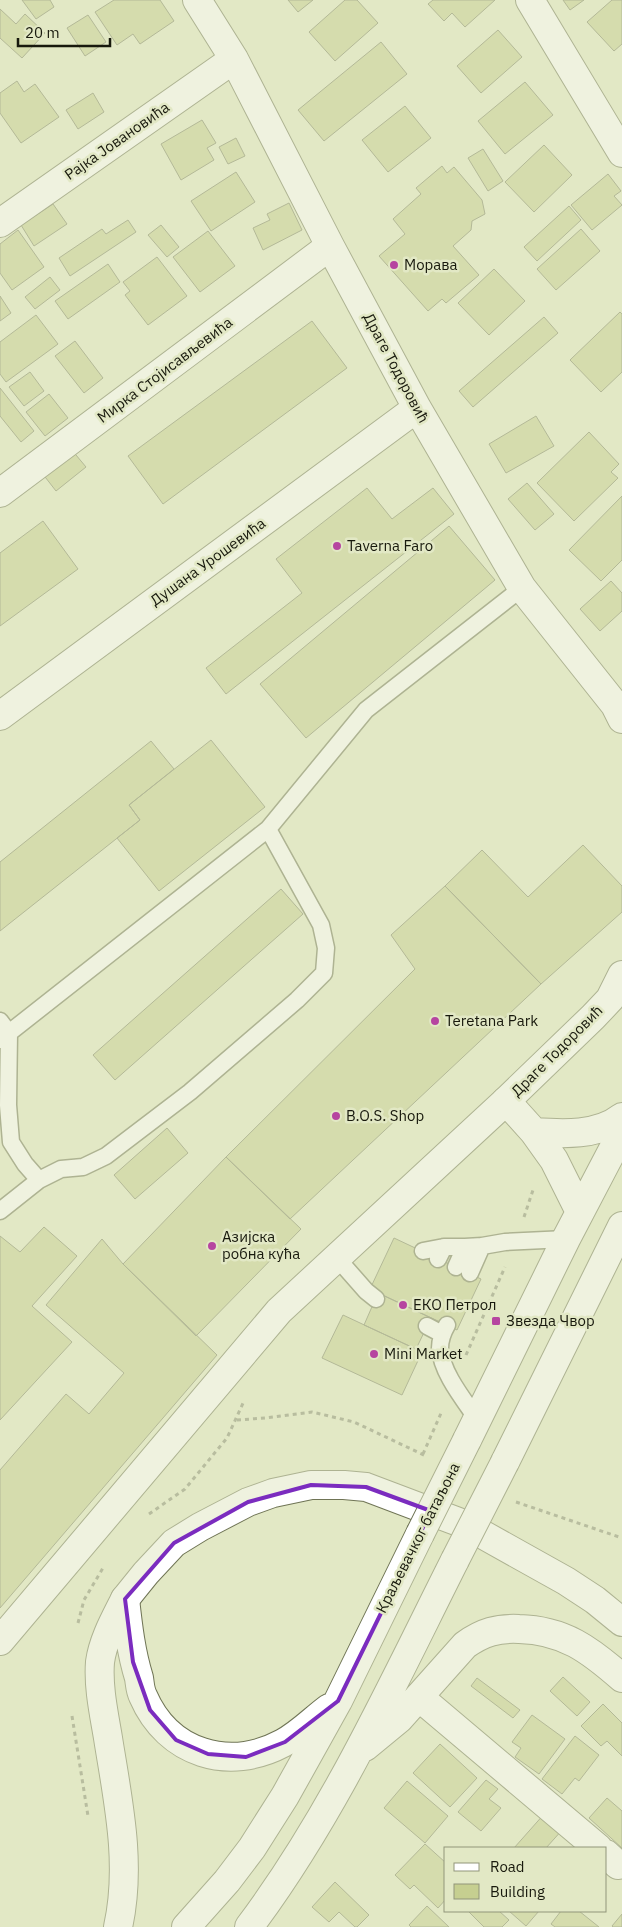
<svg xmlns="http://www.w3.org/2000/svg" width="622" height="1927" font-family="'IBM Plex Sans',sans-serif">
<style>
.building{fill:#c6cf90;stroke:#7b8060}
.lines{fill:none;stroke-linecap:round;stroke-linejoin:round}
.service-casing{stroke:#6f7455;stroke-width:19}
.minor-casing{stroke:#6f7455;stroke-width:30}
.tertiary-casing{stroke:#6f7455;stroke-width:30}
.primary-casing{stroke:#6f7455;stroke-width:30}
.path{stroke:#858971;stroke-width:3;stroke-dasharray:4 4;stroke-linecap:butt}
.service{stroke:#fff;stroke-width:16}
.minor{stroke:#fff;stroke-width:28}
.tertiary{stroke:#fff;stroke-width:28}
.primary{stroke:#fff;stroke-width:28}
.primary-bridge-casing{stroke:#6f7455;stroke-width:30;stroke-linecap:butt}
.primary-bridge{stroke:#fff;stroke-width:28}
.marked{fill:none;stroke:#7b2cbf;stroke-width:4;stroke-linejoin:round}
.poi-dot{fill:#b645a0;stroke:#e2e8c5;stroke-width:2}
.labels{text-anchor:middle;stroke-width:5;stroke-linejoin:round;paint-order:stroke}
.street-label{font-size:15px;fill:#18190d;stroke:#e2e8c5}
.poi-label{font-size:15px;fill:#18190d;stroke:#e2e8c5;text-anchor:start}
</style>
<rect width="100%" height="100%" fill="#e2e8c5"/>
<!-- building -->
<path class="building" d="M22 0H50L54 7 36 19Z
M114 0H160L174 21 140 44 133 34 117 45 95 12Z
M288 0H313L298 12Z
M345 0H357L378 23 335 61 309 32Z
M433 0H495L465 27 452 13 444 21 428 4Z
M563 0H584L570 10Z
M612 0H622V44L614 51 587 22Z
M0 9 16 24 25 14 45 33 22 58 0 38Z
M88 15 106 42 85 56 67 28Z
M498 30 522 57 481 93 457 66Z
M381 42 407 74 324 141 298 110Z
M17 81 24 92 35 84 59 117 21 143 0 113V93Z
M525 82 553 115 505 154 478 121Z
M93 93 104 112 78 129 66 110Z
M405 106 431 138 388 172 362 140Z
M202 120 216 143 207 148 214 160 181 180 161 144Z
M236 138 245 156 228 164 219 147Z
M544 145 572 175 534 212 505 182Z
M483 149 503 181 488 191 468 158Z
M442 166 447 173 454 167 482 200 485 214 472 221 471 230 453 246 479 275 446 303 442 299 428 311 379 256 405 234 393 219 421 194 416 188Z
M236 172 255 202 211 231 191 201Z
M608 174 621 191 614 196 622 205 592 230 571 205Z
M289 203 302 230 263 250 253 228 270 220 267 214Z
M53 204 67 224 34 246 21 225Z
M569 206 581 220 537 261 524 247Z
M128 220 136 232 70 276 59 258 102 229 106 234Z
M161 225 179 247 167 257 148 235Z
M581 229 600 251 556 290 537 269Z
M18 230 44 267 12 290 0 273V244Z
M208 231 235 266 200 292 173 257Z
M157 257 187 296 148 325 125 295 130 291 123 282Z
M108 264 120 282 68 319 55 301Z
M494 269 525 301 489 335 458 303Z
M50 277 60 290 35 309 25 297Z
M0 296 11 313 0 321Z
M620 312 622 314V372L601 392 570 360Z
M36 315 58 344 6 382 0 374V342Z
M544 317 558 333 473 407 459 391Z
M312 321 347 368 163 504 128 456Z
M75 341 103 378 84 393 55 356Z
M30 372 44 391 24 406 9 387Z
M0 388 34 431 21 442 0 416Z
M49 394 68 418 45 436 26 412Z
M536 416 554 446 506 473 489 444Z
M589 432 619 464 611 472 618 478 574 521 537 483Z
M71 449 86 467 56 491 42 473Z
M527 483 554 514 535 530 508 499Z
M367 488 392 519 433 488 454 514 226 694 206 668 302 593 276 559Z
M622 496V560L601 581 569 550Z
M43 521 78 569 0 626V553Z
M449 526 495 580 306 738 260 684Z
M611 581 622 593V611L600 631 580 609Z
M211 740 265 807 159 891 117 838 140 820 129 805Z
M151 741 174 769 129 805 140 820 0 931V862Z
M583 845 622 886V912L541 984 445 886 482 850 528 897Z
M445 886 541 984 290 1219 226 1157 415 969 391 935Z
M281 889 303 914 115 1080 93 1055Z
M167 1128 188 1153 135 1199 114 1175Z
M226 1157 301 1229 196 1336 123 1264Z
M44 1227 77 1256 32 1306 72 1342 0 1420V1236L20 1252Z
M394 1238 481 1279 457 1330 370 1289Z
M102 1239 123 1264 217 1355 0 1608V1470L66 1394 89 1414 124 1373 46 1305Z
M378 1293 431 1318 416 1349 364 1325Z
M343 1315 422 1352 402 1395 322 1358Z
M563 1677 590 1702 577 1716 550 1691Z
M477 1678 520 1710 513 1718 471 1686Z
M603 1704 622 1723V1756L607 1741 601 1746 581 1726Z
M532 1715 565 1739 539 1774 515 1757 521 1748 512 1742Z
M575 1736 599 1755 579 1781 575 1778 562 1794 542 1779Z
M440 1744 477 1778 450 1807 413 1773Z
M486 1780 498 1789 489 1799 501 1808 481 1831 458 1812Z
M407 1781 448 1816 425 1843 384 1808Z
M607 1798 622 1811V1848L589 1818Z
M545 1813 563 1829 546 1848H514Z
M425 1844 446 1863V1899L438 1908 414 1885 410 1889 395 1875Z
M335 1882 369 1915 357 1927H355L339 1912 329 1922 312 1907Z
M427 1906 449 1927H411L409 1925Z
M468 1911H499L509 1920 502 1927H484Z
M509 1911H539L526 1926Z
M561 1911H579L599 1927H555L551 1924Z
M622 1914V1927H613L612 1926Z"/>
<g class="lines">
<!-- service casing -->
<g class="service-casing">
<path id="service" d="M0 1021 9 1033 8 1105 11 1142 25 1164 39 1180
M0 1040 268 829 366 710 522 588
M0 1211 39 1180 61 1169 83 1167 106 1156 190 1092 297 1000 324 973 326 948 321 925 268 829
M423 1251 444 1247
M337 1258 366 1291 376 1299
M438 1259 444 1247H465
M456 1267 465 1247 482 1246
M470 1273 482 1246 505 1242 566 1239
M447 1325C443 1332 440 1340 440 1348 441 1372 464 1400 477 1419
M427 1326 442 1334"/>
</g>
<!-- minor casing -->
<g class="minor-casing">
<path id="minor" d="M197 0 234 59 330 246 417 408 522 588 615 705 622 719
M530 0 622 153
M0 223 234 59
M0 493 330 246
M0 716 417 408
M0 1641 279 1311 506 1101 593 1017 610 999 622 975
M419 1697 598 1848
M606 1854 618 1865"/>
</g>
<!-- tertiary casing -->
<g class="tertiary-casing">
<path id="tertiary" d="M125 1599 146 1573 174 1543 200 1527 248 1502 273 1493 311 1485H344L366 1487 464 1524 566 1581 595 1600 622 1622"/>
</g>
<!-- primary casing -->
<g class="primary-casing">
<path id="primary" d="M506 1101 534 1132 554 1160 580 1212
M534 1132C563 1134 598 1136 622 1117
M467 1440 566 1239 622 1132
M505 1462 622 1226
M125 1599C128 1626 131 1652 139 1678 140 1684 140 1690 143 1696 168 1754 229 1772 283 1743 300 1734 314 1719 329 1708
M365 1747 399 1719 465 1645C483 1632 498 1628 519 1629 564 1630 590 1650 622 1678
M118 1927C132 1864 118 1801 108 1738 104 1714 98 1687 100 1662 103 1640 115 1619 125 1599
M186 1927 227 1881 252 1848 285 1796 338 1701 420 1534
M249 1927C333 1815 392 1685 455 1560"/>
</g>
<!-- path -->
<path class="path" d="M524 1217 534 1187
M466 1355 505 1267
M237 1420 265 1418 312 1412 354 1422 426 1456
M423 1454 442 1411
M516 1502 622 1538
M149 1514 185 1489 227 1438 244 1401
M78 1623 84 1600 103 1568
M72 1716 88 1816"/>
<!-- service -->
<use href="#service" class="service"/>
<!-- minor -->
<use href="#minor" class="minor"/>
<!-- tertiary -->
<use href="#tertiary" class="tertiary"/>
<!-- primary -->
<use href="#primary" class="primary"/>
<!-- primary-bridge casing -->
<g class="primary-bridge-casing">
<path id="primary-bridge" d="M420 1534 467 1440
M455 1560 505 1462"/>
</g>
<!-- primary-bridge -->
<use href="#primary-bridge" class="primary-bridge"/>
</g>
<!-- marked area -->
<path d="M0 0H622V1927H0ZM311 1485 366 1487 431 1511 338 1701 285 1742 246 1757 208 1754 176 1740 150 1710 133 1662 125 1599 174 1543 248 1502Z" fill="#e2e8c5" fill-opacity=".55" fill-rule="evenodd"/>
<path class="marked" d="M311 1485 366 1487 431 1511 338 1701 285 1742 246 1757 208 1754 176 1740 150 1710 133 1662 125 1599 174 1543 248 1502Z"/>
<!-- markers -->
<g class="poi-dot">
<circle cx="394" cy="265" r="5"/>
<circle cx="337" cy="546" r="5"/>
<circle cx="435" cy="1021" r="5"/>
<circle cx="336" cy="1116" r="5"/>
<circle cx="212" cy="1246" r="5"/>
<circle cx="403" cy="1305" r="5"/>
<rect x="491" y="1316" width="10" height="10" rx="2.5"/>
<circle cx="374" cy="1354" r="5"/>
</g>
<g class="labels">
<!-- street labels -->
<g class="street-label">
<text transform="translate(117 141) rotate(-35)" y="5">Рајка Јовановића</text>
<text transform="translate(396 368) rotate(62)" y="5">Драге Тодоровић</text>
<text transform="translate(165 370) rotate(-37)" y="5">Мирка Стојисављевића</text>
<text transform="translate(208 562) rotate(-36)" y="5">Душана Урошевића</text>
<text transform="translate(557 1051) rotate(-45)" y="5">Драге Тодоровић</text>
<text transform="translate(418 1538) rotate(-63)" y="5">Краљевачког батаљона</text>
</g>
<!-- poi labels -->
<g class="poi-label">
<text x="404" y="270">Морава</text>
<text x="347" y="551">Taverna Faro</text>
<text x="445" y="1026">Teretana Park</text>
<text x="346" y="1121">B.O.S. Shop</text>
<text x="222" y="1242">Азијска<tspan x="222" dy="17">робна кућа</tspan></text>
<text x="413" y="1310">ЕКО Петрол</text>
<text x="506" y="1326">Звезда Чвор</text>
<text x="384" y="1359">Mini Market</text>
</g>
</g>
<!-- legend -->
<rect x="444" y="1847" width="162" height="65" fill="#e2e8c5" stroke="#91957b"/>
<rect x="454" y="1863" width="25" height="8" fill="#ffffff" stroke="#91957b"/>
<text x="490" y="1872" font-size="15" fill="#18190d">Road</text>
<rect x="454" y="1884" width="25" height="15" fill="#c6cf90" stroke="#91957b"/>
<text x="490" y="1897" font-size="15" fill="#18190d">Building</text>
<!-- scale -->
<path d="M18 38v8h92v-8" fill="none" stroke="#18190d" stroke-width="2.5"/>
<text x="25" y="38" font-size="15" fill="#18190d" stroke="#e2e8c5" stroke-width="4" paint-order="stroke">20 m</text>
</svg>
